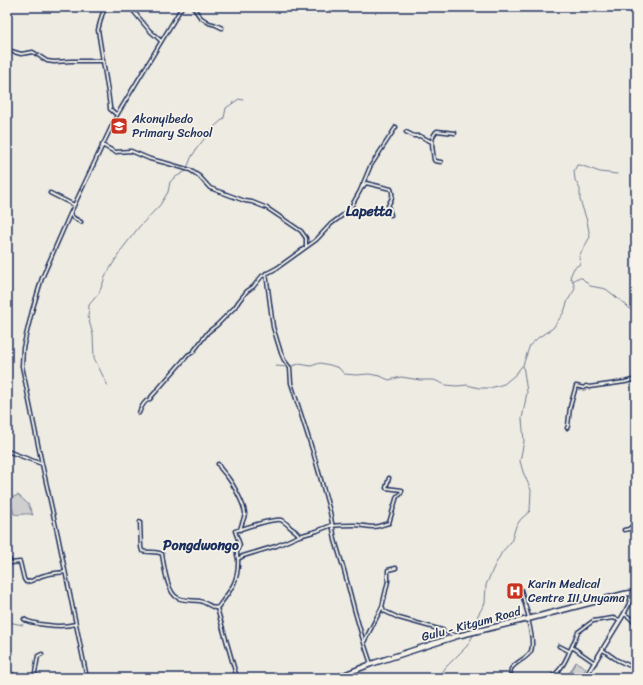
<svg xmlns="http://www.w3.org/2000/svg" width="643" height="685" font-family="Sriracha,sans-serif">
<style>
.green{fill:#cfcfcf;stroke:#757f96}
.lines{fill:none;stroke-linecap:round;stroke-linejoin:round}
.stream{stroke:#6e7992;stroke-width:1}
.minor-casing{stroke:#1b2f5e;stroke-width:5}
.tertiary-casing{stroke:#1b2f5e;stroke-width:5.5}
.primary-casing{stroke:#1b2f5e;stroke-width:7}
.minor{stroke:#f7f3e8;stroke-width:2}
.tertiary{stroke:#f7f3e8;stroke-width:2.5}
.primary{stroke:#f7f3e8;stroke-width:4}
.labels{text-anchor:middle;stroke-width:3.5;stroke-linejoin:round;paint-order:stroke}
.poi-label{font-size:12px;fill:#1b2f5e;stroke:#f7f3e8;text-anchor:start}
.street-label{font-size:12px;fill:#1b2f5e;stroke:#f7f3e8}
.quarter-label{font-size:14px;font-weight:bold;fill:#1b2f5e;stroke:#f7f3e8}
</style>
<rect width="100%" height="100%" fill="#eeebe2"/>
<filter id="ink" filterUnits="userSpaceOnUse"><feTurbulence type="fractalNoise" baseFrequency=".025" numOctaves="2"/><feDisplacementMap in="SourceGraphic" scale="8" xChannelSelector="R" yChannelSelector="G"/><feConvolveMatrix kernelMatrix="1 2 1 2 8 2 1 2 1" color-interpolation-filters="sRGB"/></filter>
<g filter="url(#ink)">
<!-- green -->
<path class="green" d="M18 495 28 504 33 515C26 512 20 516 14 514L10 500 13 497Z
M576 662 586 668 580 678H570L567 677Z"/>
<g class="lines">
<!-- stream -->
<path class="stream" d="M573 281 577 278H582L590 286 606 289 626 305 636 315
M276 366 288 367 299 364 311 366 320 363 330 365 339 368 344 374 356 375 369 374 380 376 389 380 401 377 420 380H434L446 385 457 386 467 385 479 388H490L504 384 515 375 522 366
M108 386 94 358 93 335 88 317 89 305 99 293 106 275 122 249 139 227 160 205 168 192 170 182 174 178 186 171 191 158 197 148 213 128 224 118 226 108 239 99 243 100
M7 619 13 623 23 625
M476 628 478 615 485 603 486 585 494 567 502 552 511 542 516 526 521 519 530 511 531 490 523 472 520 461 524 441 522 419 527 392 523 365 530 345 539 337 553 328 564 312 568 300 575 289 573 281 570 277 574 268 580 264 579 256 590 237 587 221 580 200V189L575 180 574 171 577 165H580L600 172 617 174
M438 678 446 667 467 646 474 634"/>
<!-- minor casing -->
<g class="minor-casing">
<path id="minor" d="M106 7 102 15 98 30 108 92 110 107V109L117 115
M130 7 149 30 161 41
M193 7 200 17 209 23 216 25 222 28
M11 51 21 54 33 52 47 61 54 62 71 61H102
M406 132 414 136H420L432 142
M102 145 115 152 131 151 150 159 166 163 190 170 199 176 210 188 245 201 252 202 267 208 301 231 306 238V247
M441 162 435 161 434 160C433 151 429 137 437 131L455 133
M362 188 366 183 391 189C394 197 391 199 388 206L391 215
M50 193 74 205
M70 214 74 218 81 222
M266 273 273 327 281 353 284 360 290 368 291 383 314 455 330 512 335 540 344 570 355 612 364 643 371 664
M139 413C141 407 144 401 150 399L152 396 188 355 193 352 208 332 217 325 235 307 239 301 247 291 253 287 262 276 277 268 316 240 331 224 343 215 351 207 360 191 370 167 396 127
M567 428 568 426 570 407 576 386 584 388 586 386 589 387 625 382 636 379
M7 451 42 464
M218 464C221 471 225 473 229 479 234 486 245 506 245 514 244 519 241 525 240 530
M140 522 141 547 142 551C148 553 157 551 162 554 164 565 167 593 178 598 185 601 193 600 200 601 206 603 210 606 215 608L218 607C231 590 239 581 238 559L243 556 276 546 299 536 317 531 332 525
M332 526C339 525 347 525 354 525 361 525 367 527 373 527 379 527 383 524 389 523L397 496 400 495 402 491V490L386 488 389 478
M624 530 629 529 636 522
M9 559 11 563 20 562 24 579 26 582C33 582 38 576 45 575 51 573 59 573 65 572
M238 559C236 553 236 549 240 545L235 531C244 528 274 518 281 520 285 522 288 525 291 528 295 531 298 532 299 536
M521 590 529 618
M217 608 237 678
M383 608 384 611 399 618 442 630 456 636
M624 614C631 617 633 621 636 627
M24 619C29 623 33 622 39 624 53 626 62 627 76 624
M364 642 382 607 388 581V570L396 568
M559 646 569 651
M572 647 595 663
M603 650 617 660 628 665 636 668
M7 668 8 671 17 678
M558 672 559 678
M34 678 38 656 42 654
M87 678 58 536 42 464 22 366 23 348 32 311 42 278 70 214 117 115 182 7
M473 678H477
M510 678C511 675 510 671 511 669 516 661 527 659 531 651 534 644 530 627 528 619
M549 678C562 672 567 657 573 644 575 640 576 636 578 632L593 621 613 618 620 620"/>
</g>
<!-- tertiary casing -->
<g class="tertiary-casing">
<path id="tertiary" d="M585 678 624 614 629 604 632 593"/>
</g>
<!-- primary casing -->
<g class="primary-casing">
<path id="primary" d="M336 678 371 664 457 636 528 619 624 594 636 592"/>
</g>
<!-- minor -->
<use href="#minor" class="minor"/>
<!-- tertiary -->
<use href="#tertiary" class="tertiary"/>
<!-- primary -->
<use href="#primary" class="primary"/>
</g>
</g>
<!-- icons -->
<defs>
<g id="school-square" transform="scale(0.9)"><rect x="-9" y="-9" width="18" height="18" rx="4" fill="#c8321e" stroke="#f7f3e8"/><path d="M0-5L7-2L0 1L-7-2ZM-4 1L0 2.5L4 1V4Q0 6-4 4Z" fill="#fff"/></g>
<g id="hospital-square" transform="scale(0.9)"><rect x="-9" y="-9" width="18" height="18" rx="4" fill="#c8321e" stroke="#f7f3e8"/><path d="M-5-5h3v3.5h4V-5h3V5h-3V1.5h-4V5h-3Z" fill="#fff"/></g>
</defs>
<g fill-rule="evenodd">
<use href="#school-square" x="119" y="126"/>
<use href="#hospital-square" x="515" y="591"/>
</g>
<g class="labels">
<!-- poi labels -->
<g class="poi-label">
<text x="132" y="123">Akonyibedo<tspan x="132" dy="14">Primary School</tspan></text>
<text x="528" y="588">Karin Medical<tspan x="528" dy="14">Centre III Unyama</tspan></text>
</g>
<!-- street labels -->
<g class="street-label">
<text transform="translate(471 624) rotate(-15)" y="4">Gulu - Kitgum Road</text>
</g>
<!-- quarter labels -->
<g class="quarter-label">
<text x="369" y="216">Lapetta</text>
<text x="201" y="550">Pongdwongo</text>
</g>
</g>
<!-- margin -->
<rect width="643" height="685" fill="none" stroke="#f7f3e8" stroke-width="24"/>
<rect x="12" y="12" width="619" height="661" fill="none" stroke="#1b2f5e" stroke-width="1.5" filter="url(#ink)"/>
</svg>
